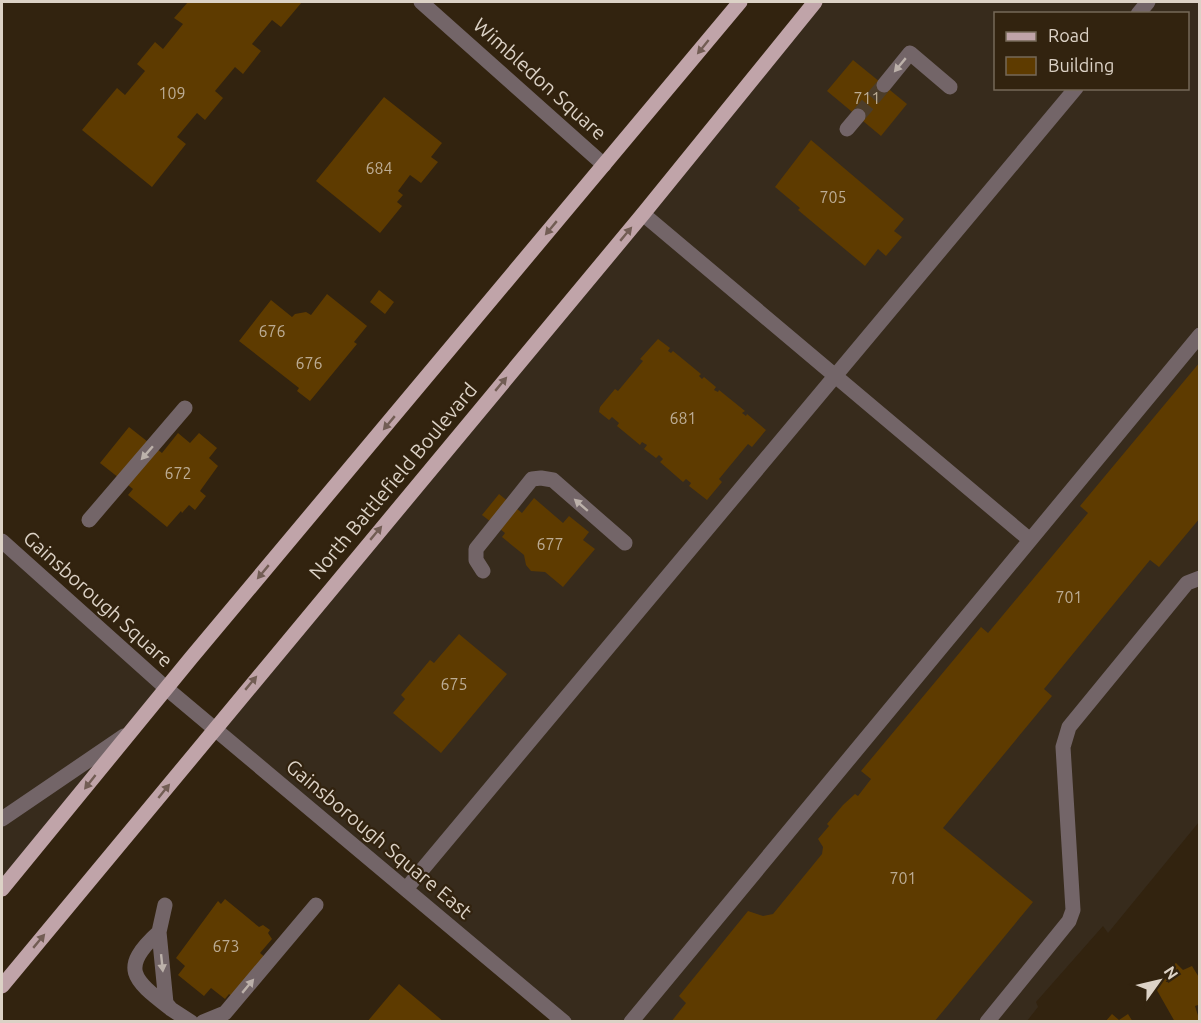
<svg xmlns="http://www.w3.org/2000/svg" width="1201" height="1023" font-family="Ubuntu,sans-serif">
<style>
.commercial{fill:#372b1c;fill-rule:evenodd}
.building{fill:#5e3b00}
.lines{fill:none;stroke-linecap:round;stroke-linejoin:round}
.minor-tunnel{stroke:#4c3d2a;stroke-width:15;stroke-dasharray:15 8;stroke-linecap:butt}
.minor{stroke:#736568;stroke-width:15}
.major{stroke:#c0a4a9;stroke-width:15}
.oneway{fill:#725d54}
.oneway2{fill:#bcb1aa}
.labels{text-anchor:middle;stroke-width:4.5;stroke-linejoin:round;paint-order:stroke}
.number-label{font-size:16px;fill:#bcac94}
.street-label{font-size:20px;fill:#dcd2c6;stroke:#32230f}
</style>
<rect width="100%" height="100%" fill="#32230f"/>
<!-- commercial -->
<path class="commercial" d="M816 2H1199V822L1108 933 1103 926 1036 1002 1038 1007 1027 1021H565L214 728ZM996 14H1188V88H996Z
M2 540 166 688 2 889Z"/>
<!-- building -->
<path class="building" d="M188 2H302L281 27 272 20 252 44 261 51 243 74 235 67 215 91 223 98 205 120 197 113 177 137 186 144 152 187 82 130 117 88 125 95 145 71 137 64 155 42 163 49 183 24 174 18Z
M853 60 907 104 881 136 827 91Z
M384 97 442 143 431 157 438 162 421 183 410 175 398 191 403 195 397 202 402 206 380 233 316 181Z
M811 140 904 219 894 231 902 237 886 256 878 249 865 266 798 210 800 208 775 187Z
M379 290 394 302 385 314 370 302Z
M327 294 367 326 354 342 357 344 310 401 297 391 299 388 239 341 271 300 292 317 295 314 306 312 311 315Z
M658 339 670 348 668 351 671 353 673 351 701 374 699 376 702 379 704 377 716 387 714 390 718 392 719 390 745 411 742 413 746 416 747 414 766 430 752 447 748 444 719 479 722 482 707 500 689 486 691 483 686 479 683 482 660 462 663 459 659 455 656 458 644 449 647 445 642 442 640 445 617 426 619 423 612 417 609 420 599 412 600 407 615 389 618 391 643 361 640 359Z
M1200 362V518L1159 567 1150 560 1044 689 1052 696 943 828 1033 902 934 1022H671L686 1003 679 996 748 911 763 916 773 914 822 854 823 847 818 839 829 826 827 824 843 805 855 794 858 796 871 779 861 771 981 627 988 633 1088 513 1080 506Z
M129 427 162 453 178 433 190 443 199 433 217 448 209 458 218 466 200 491 206 496 195 510 189 505 182 513 181 511 167 527 128 495 133 489 100 463Z
M499 494 522 513 534 498 563 523 569 516 589 532 583 540 595 549 563 587 545 572 531 571 526 565 524 555 502 537 505 533 482 515Z
M459 634 507 674 441 753 393 713 405 699 401 695 430 660 434 663Z
M225 899 259 927 263 925 270 930 268 933 272 939 260 953 266 958 234 998 229 994 225 999 211 988 204 996 178 975 185 966 176 958 218 901 221 904Z
M1176 963 1183 970 1192 966 1200 979V1008L1198 1005 1195 1006 1200 1022H1175L1154 985 1171 975 1170 967Z
M399 984 444 1022H367Z
M1112 1014 1119 1020 1128 1014 1133 1022H1105Z"/>
<g class="lines">
<!-- minor-tunnel -->
<path class="minor-tunnel" d="M858 116 884 85"/>
<!-- minor -->
<path class="minor" d="M421 2 604 165
M1138 14 1148 2
M884 85 910 53 950 87
M847 129 858 116
M643 214 1030 540
M89 520 185 408
M2 541 166 688 564 1022
M483 571 476 560V549L532 479 541 478 553 480 625 543
M2 819 124 736
M406 889 1076 88
M165 905 159 932 166 1003 171 1009 191 1022
M159 932C118 969 134 980 171 1009
M203 1022 225 1013 316 905
M631 1022 1200 335
M987 1022 1069 921 1073 910 1063 747 1069 727 1187 583 1200 578"/>
<!-- major -->
<path class="major" d="M2 889 191 658 740 2
M2 986 643 214 815 2"/>
</g>
<!-- one-way arrows -->
<defs><path id="oneway-solid" d="M-6-.8H1V-3.2L6.5 0L1 3.2V.8H-6Z" transform="scale(1.5)"/></defs>
<g class="oneway">
<use href="#oneway-solid" transform="translate(703 47) rotate(129)"/>
<use href="#oneway-solid" transform="translate(551 228) rotate(130)"/>
<use href="#oneway-solid" transform="translate(626 234) rotate(-50)"/>
<use href="#oneway-solid" transform="translate(501 384) rotate(-50)"/>
<use href="#oneway-solid" transform="translate(389 423) rotate(130)"/>
<use href="#oneway-solid" transform="translate(376 533) rotate(-50)"/>
<use href="#oneway-solid" transform="translate(263 572) rotate(130)"/>
<use href="#oneway-solid" transform="translate(251 683) rotate(-50)"/>
<use href="#oneway-solid" transform="translate(90 782) rotate(128)"/>
<use href="#oneway-solid" transform="translate(164 791) rotate(-51)"/>
<use href="#oneway-solid" transform="translate(39 941) rotate(-50)"/>
</g>
<g class="oneway2">
<use href="#oneway-solid" transform="translate(900 65) rotate(130)"/>
<use href="#oneway-solid" transform="translate(147 453) rotate(131)"/>
<use href="#oneway-solid" transform="translate(581 505) rotate(-139)"/>
<use href="#oneway-solid" transform="translate(162 963) rotate(84)"/>
<use href="#oneway-solid" transform="translate(248 986) rotate(-50)"/>
</g>
<g class="labels">
<!-- number labels -->
<g class="number-label">
<text x="172" y="99">109</text>
<text x="867" y="104">711</text>
<text x="379" y="174">684</text>
<text x="833" y="203">705</text>
<text x="272" y="337">676</text>
<text x="309" y="369">676</text>
<text x="683" y="424">681</text>
<text x="178" y="479">672</text>
<text x="550" y="550">677</text>
<text x="1069" y="603">701</text>
<text x="454" y="690">675</text>
<text x="903" y="884">701</text>
<text x="226" y="952">673</text>
</g>
<!-- street labels -->
<g class="street-label">
<text transform="translate(540 79) rotate(42)" y="7">Wimbledon Square</text>
<text transform="translate(393 481) rotate(-50)" y="7">North Battlefield Boulevard</text>
<text transform="translate(98 599) rotate(42)" y="7">Gainsborough Square</text>
<text transform="translate(379 839) rotate(40)" y="7">Gainsborough Square East</text>
</g>
</g>
<!-- border -->
<rect width="1201" height="1023" fill="none" stroke="#dcd2c6" stroke-width="6"/>
<!-- legend -->
<rect x="994" y="12" width="195" height="78" fill="#32230f" stroke="#766958" stroke-width="1.5"/>
<rect x="1006" y="32" width="30" height="9" fill="#c0a4a9" stroke="#766958" stroke-width="1.5"/>
<text x="1048" y="42" font-size="18" fill="#dcd2c6">Road</text>
<rect x="1006" y="57" width="30" height="18" fill="#5e3b00" stroke="#766958" stroke-width="1.5"/>
<text x="1048" y="72" font-size="18" fill="#dcd2c6">Building</text>
<!-- north arrow -->
<g transform="translate(1159 981) rotate(56)" stroke="#32230f" stroke-width="4.5" paint-order="stroke">
<path d="M0-4.5L10 22L0 15L-10 22Z" fill="#dcd2c6"/>
<text y="-9" font-size="16" font-weight="bold" text-anchor="middle" fill="#dcd2c6">N</text>
</g>
</svg>
